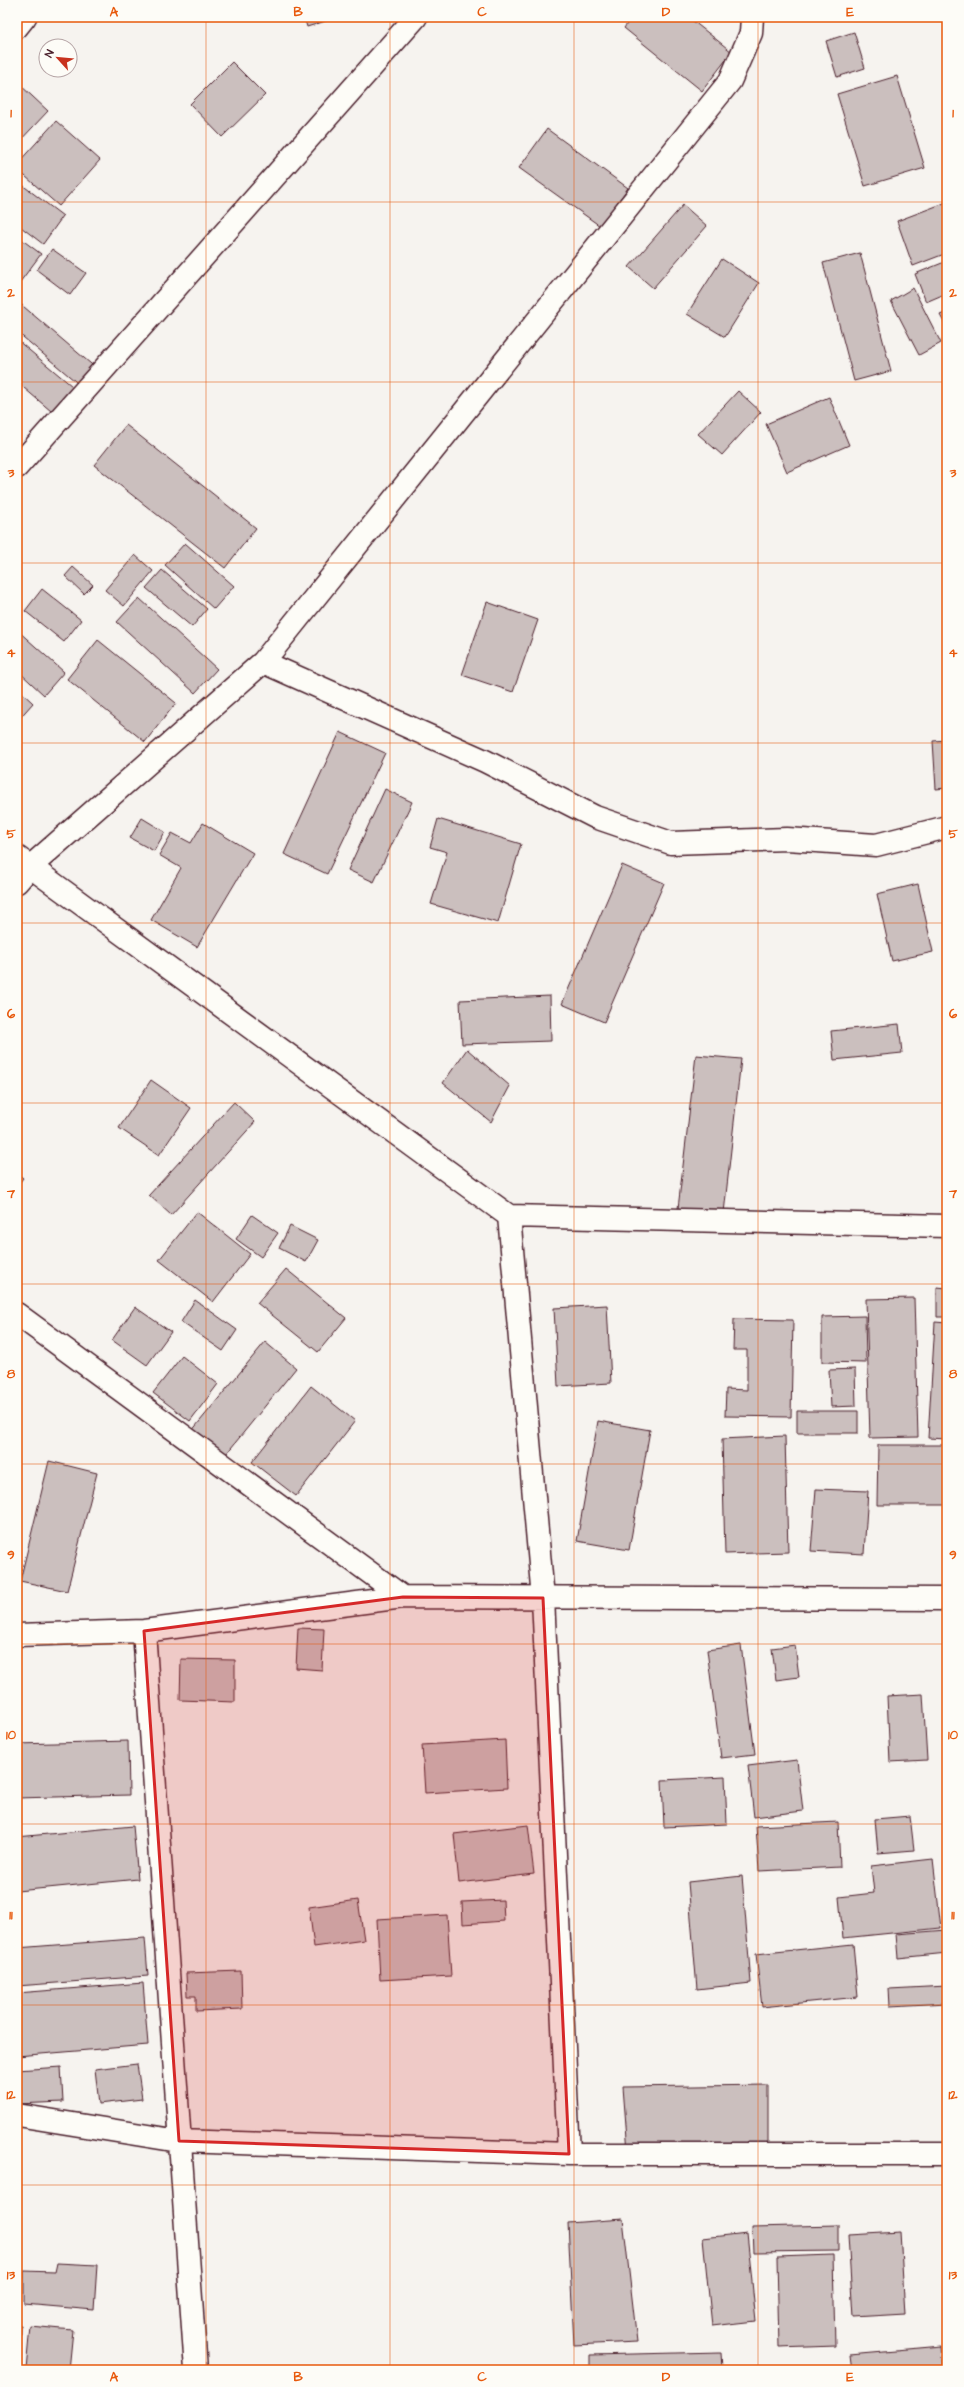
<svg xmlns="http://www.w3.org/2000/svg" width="964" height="2387" font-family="'Architects Daughter',sans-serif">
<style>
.building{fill:#cbbfbe;stroke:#4a1f2b}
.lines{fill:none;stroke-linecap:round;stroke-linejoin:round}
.minor-casing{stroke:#4a1f2b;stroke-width:25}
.minor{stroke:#fdfcf7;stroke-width:22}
.marked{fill:#d62828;fill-opacity:0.2;stroke:#d62828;stroke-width:3;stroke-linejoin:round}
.grid{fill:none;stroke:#e8590c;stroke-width:1;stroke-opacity:0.55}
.neatline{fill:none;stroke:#e8590c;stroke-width:1.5}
.grid-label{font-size:13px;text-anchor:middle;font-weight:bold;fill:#e8590c}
</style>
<rect width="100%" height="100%" fill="#f6f3ef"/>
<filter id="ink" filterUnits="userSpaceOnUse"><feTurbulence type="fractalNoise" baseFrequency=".025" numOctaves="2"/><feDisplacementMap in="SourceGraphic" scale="8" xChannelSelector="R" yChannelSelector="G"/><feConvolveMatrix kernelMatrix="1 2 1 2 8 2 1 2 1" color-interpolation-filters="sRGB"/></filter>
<g filter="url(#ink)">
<!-- building -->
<path class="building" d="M304 17H338L307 27Z
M632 17H688L732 52 702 91 624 28Z
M854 32 865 68 837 77 826 41Z
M232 62 265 95 222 137 190 104Z
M897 76 925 168 865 186 837 94Z
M17 82 48 111 17 144Z
M56 121 100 160 59 206 17 169V164Z
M547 129 628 188 600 226 519 168Z
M17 181 63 216 43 244 17 224Z
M947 202V253L913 266 897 221Z
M683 205 707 226 653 288 629 267Z
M17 236 41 254 17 286Z
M52 249 86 273 70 295 37 270Z
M860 253 891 371 854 381 823 263Z
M722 259 759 283 725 337 687 314Z
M947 261V293L926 302 915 274Z
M913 288 941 343 919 355 891 301Z
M17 301 104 375 88 392 17 332Z
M947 312V328L940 315Z
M17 340 78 391 58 417 17 382Z
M738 391 761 412 722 455 698 434Z
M829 397 849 445 787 472 766 424Z
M126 425 256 528 225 568 94 465Z
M185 543 234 586 214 609 165 565Z
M135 555 153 571 124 606 105 590Z
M73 567 93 585 84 594 65 576Z
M162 570 207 609 192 627 146 588Z
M42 589 81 620 64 642 25 611Z
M139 598 217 669 195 693 117 622Z
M487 602 538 620 513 692 462 675Z
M17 630 64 672 44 695 17 670Z
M98 640 176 703 145 742 67 679Z
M17 688 33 703 17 721Z
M340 732 385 753 327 874 284 854Z
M947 740V788L936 789 933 741Z
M385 789 412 802 374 882 348 870Z
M142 818 165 832 154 851 130 838Z
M438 819 521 844 498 923 431 904 447 852 430 847Z
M203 823 253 853 197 947 151 920 181 868 159 855 172 833 191 843Z
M622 865 664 883 604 1022 562 1004Z
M918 884 933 952 892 961 877 894Z
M550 996 551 1041 462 1044 460 1000Z
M899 1024 902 1053 834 1060 831 1031Z
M467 1049 510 1086 491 1122 443 1083Z
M696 1055 741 1059 723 1222 677 1217Z
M151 1080 191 1108 159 1155 119 1128Z
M234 1102 255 1122 171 1215 149 1195Z
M17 1173 23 1178 17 1186Z
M197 1212 250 1254 213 1302 159 1260Z
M252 1215 278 1233 261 1257 236 1239Z
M290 1226 318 1240 306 1262 279 1248Z
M286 1269 346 1318 318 1352 257 1303Z
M937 1287 947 1288V1317H937Z
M914 1298 918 1437 870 1438 866 1299Z
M195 1300 237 1330 223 1351 181 1322Z
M607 1305 611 1383 558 1386 554 1308Z
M135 1307 171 1332 147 1365 112 1340Z
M865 1316 866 1363 822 1362V1317Z
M734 1319 793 1320 791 1417 725 1416 726 1389 747 1390V1350H733Z
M935 1322 947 1323V1439L928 1438Z
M265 1342 296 1368 218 1464 186 1438Z
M182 1356 218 1384 190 1421 153 1393Z
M855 1369 856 1406 831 1407 829 1370Z
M311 1386 355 1421 296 1496 252 1462Z
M797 1411H858V1433H797Z
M598 1421 650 1430 629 1550 577 1541Z
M785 1436 788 1552 725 1554 722 1439Z
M878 1445H947V1505H877Z
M49 1461 97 1473 67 1591 20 1581Z
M816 1489 868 1491 864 1554 811 1551Z
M298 1628 324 1629 322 1670 296 1668Z
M741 1645 755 1754 721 1758 707 1650Z
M795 1645 799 1677 776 1680 772 1648Z
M181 1659 235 1660V1702L180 1700Z
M923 1694 927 1760 890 1762 887 1696Z
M505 1740 507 1788 425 1793 422 1745Z
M128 1741 129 1795 17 1798V1744Z
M797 1760 803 1811 754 1817 748 1766Z
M725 1777 727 1824 664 1827 662 1780Z
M910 1816 914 1850 878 1853 875 1819Z
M838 1822 840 1867 759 1871 756 1826Z
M528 1825 534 1874 459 1883 454 1834Z
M133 1826 138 1879 17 1891V1837Z
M933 1859 941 1928 843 1938 839 1897 874 1893 871 1866Z
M742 1876 751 1983 697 1989 688 1882Z
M358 1900 364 1940 314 1947 309 1907Z
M503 1900 504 1921 463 1924 462 1902Z
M447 1915 451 1976 380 1980 377 1919Z
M947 1930V1953L898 1958 896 1934Z
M145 1938 148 1976 17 1986V1948Z
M853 1944 858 1997 762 2007 756 1954Z
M241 1971 242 2009 196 2011V1996H187L186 1973Z
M143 1983 148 2045 17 2056V1993Z
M947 1986V2003L890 2006 889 1989Z
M137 2064 142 2099 99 2104 95 2069Z
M61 2067 63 2102 17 2104V2070Z
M768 2085V2148L628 2151 623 2087Z
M623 2219 637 2342 574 2345 568 2223Z
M838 2225V2251L753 2252 752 2227Z
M900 2232 905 2314 853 2317 848 2235Z
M747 2233 756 2321 712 2326 703 2238Z
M833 2255 835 2346 779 2348 777 2257Z
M57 2263 97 2265 94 2310 24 2304V2271L55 2272Z
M17 2326H21L20 2370H17Z
M30 2326 73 2330 69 2370H26Z
M941 2347 943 2370H852L850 2355Z
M721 2352 722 2370H590V2355Z"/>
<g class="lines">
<!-- minor casing -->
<g class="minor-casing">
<path id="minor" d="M17 27 25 17
M17 467 416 17
M263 662 485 761 595 817 671 843 787 839 876 845 947 827
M17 857 509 1216 947 1226
M17 882 30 867 263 662 730 81 751 33 752 17
M509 1216 543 1598 569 2154
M17 1314 403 1597
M144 1631 196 2370
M17 1635 144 1631 403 1597 947 1599
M17 2115 179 2141 569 2154H947"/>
</g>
<!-- minor -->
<use href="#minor" class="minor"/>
</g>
</g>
<!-- marked area -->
<path class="marked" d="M403 1597 543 1598 569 2154 179 2141 144 1631Z"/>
<!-- grid -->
<path class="grid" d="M206 17V2370M390 17V2370M574 17V2370M758 17V2370M17 202H947M17 382H947M17 563H947M17 743H947M17 923H947M17 1103H947M17 1284H947M17 1464H947M17 1644H947M17 1824H947M17 2005H947M17 2185H947"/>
<!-- margin -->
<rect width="964" height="2387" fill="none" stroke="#fdfcf7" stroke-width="44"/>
<!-- north arrow -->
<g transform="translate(58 58) rotate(297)"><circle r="19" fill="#fdfcf7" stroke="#b5a4a5"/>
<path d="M0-3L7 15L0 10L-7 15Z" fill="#c8321e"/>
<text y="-6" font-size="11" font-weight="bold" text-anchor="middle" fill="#4a1f2b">N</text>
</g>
<rect x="22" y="22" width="920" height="2343" class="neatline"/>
<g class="grid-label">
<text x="114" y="16">A</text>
<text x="298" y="16">B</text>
<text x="482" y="16">C</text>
<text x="666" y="16">D</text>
<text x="850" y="16">E</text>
<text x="11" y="117">1</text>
<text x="953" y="117">1</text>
<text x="11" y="297">2</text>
<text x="953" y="297">2</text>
<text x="11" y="477">3</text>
<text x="953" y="477">3</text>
<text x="11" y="657">4</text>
<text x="953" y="657">4</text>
<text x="11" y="838">5</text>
<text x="953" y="838">5</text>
<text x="11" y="1018">6</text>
<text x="953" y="1018">6</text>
<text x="11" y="1198">7</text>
<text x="953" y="1198">7</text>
<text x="11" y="1378">8</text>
<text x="953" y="1378">8</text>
<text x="11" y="1559">9</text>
<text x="953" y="1559">9</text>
<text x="11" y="1739">10</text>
<text x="953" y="1739">10</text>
<text x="11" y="1919">11</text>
<text x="953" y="1919">11</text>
<text x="11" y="2099">12</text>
<text x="953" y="2099">12</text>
<text x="11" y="2279">13</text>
<text x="953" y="2279">13</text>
<text x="114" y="2381">A</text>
<text x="298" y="2381">B</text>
<text x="482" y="2381">C</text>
<text x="666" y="2381">D</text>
<text x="850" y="2381">E</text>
</g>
</svg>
